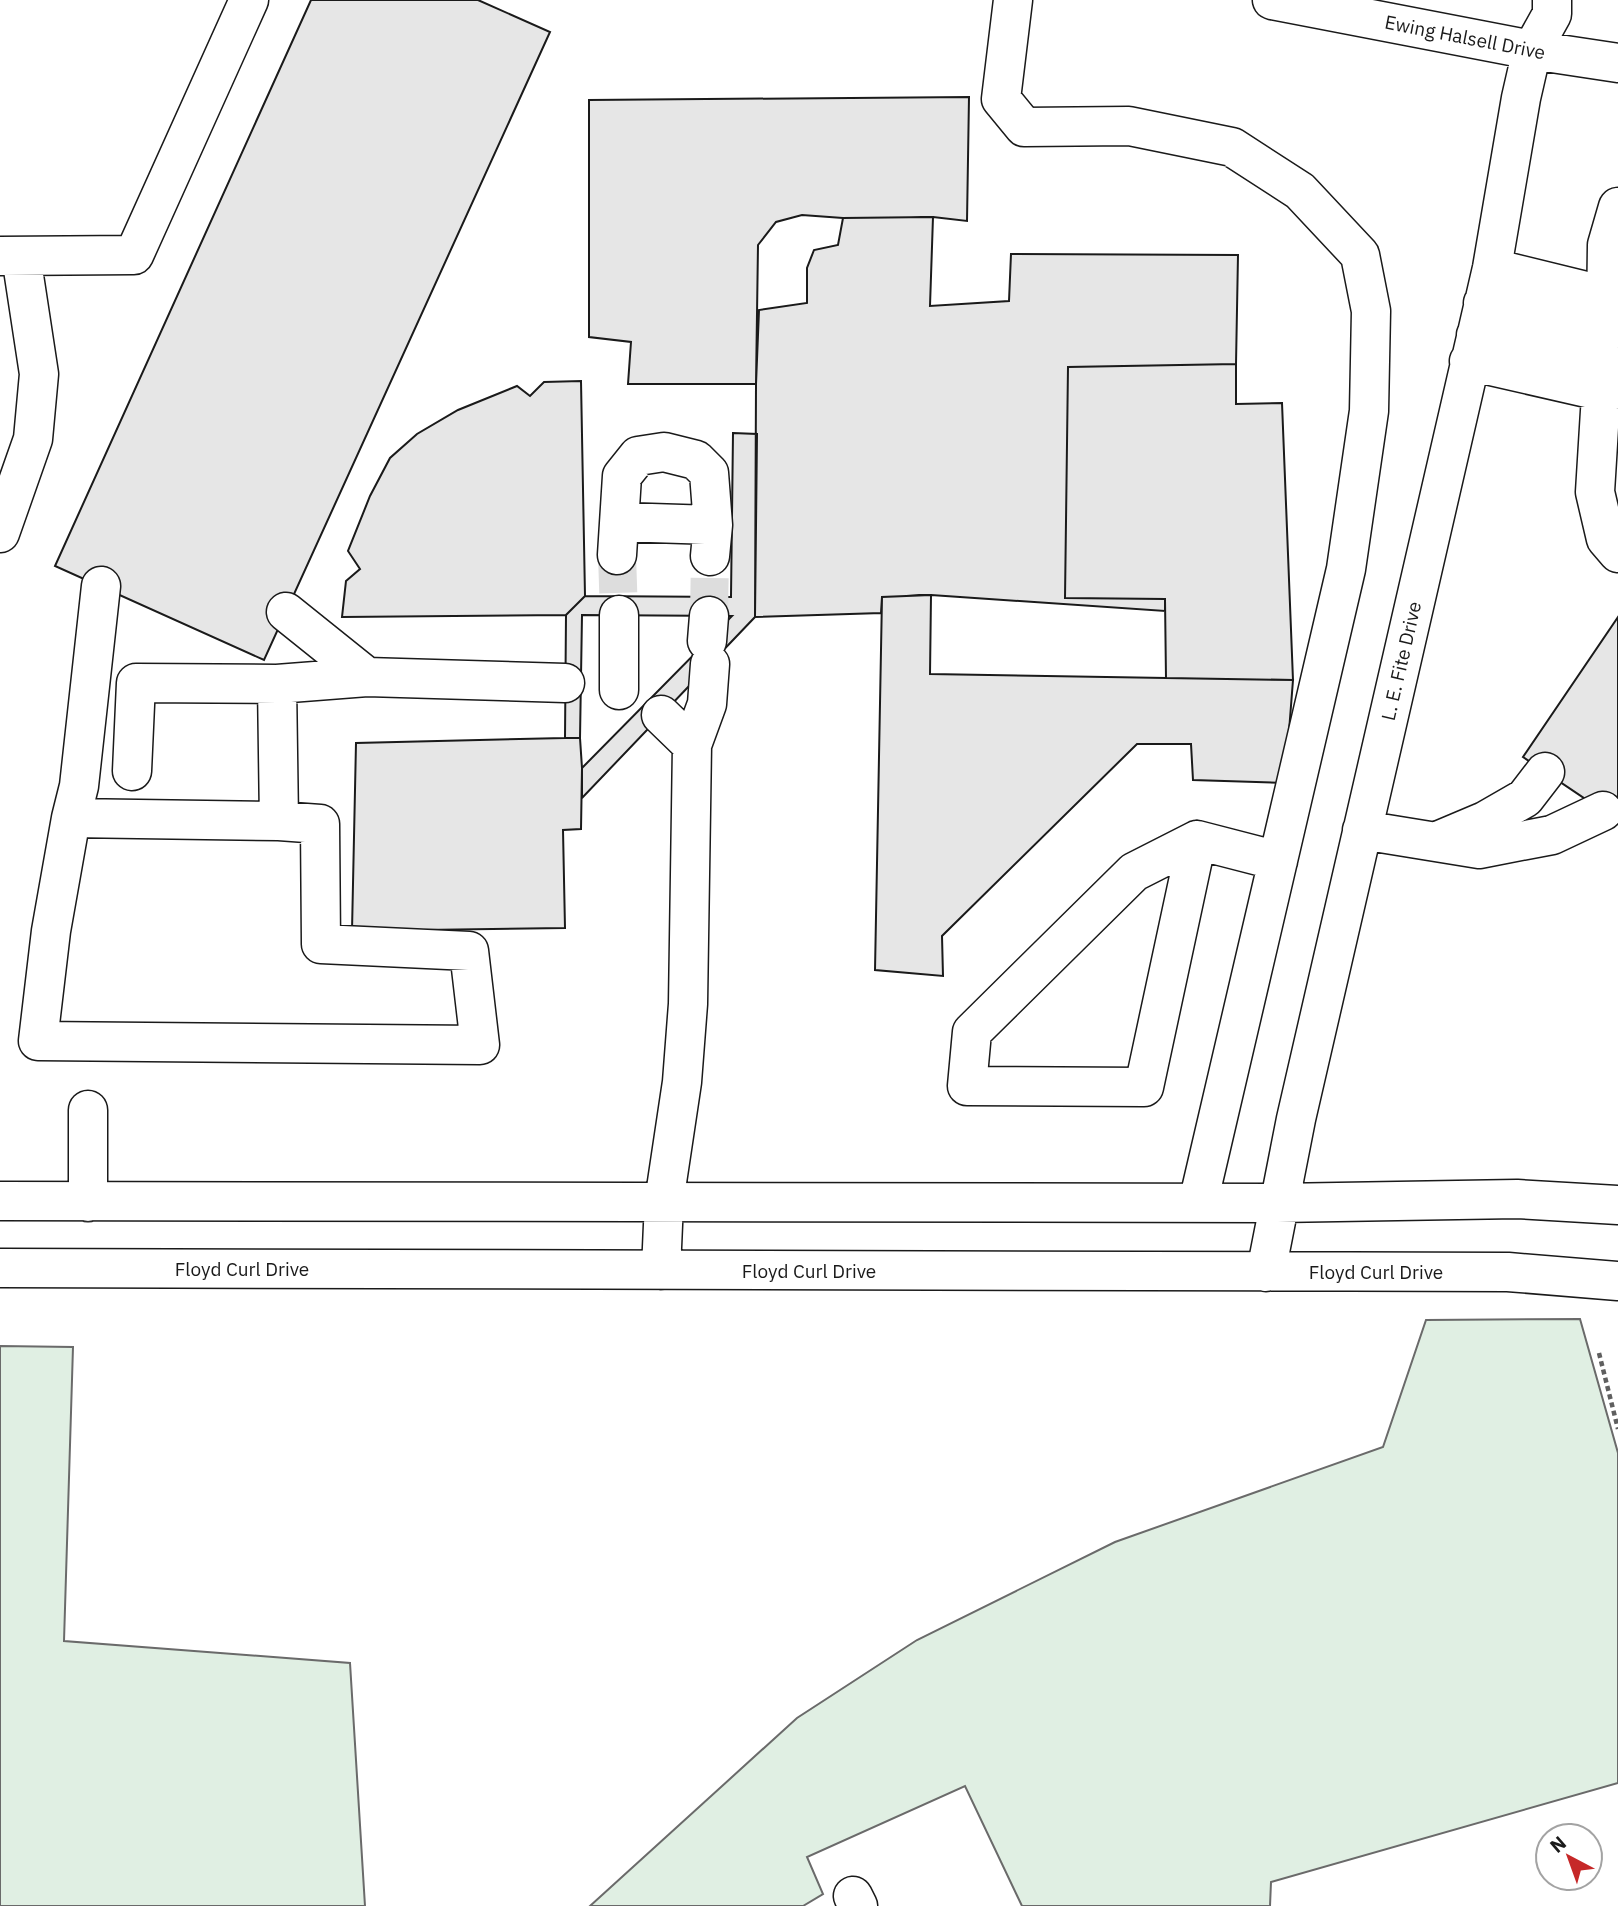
<svg xmlns="http://www.w3.org/2000/svg" width="1618" height="1906" font-family="'IBM Plex Sans',sans-serif">
<style>
.green{fill:#e0efe3;stroke:#6a6a6a;stroke-width:2}
.building{fill:#e6e6e6;stroke:#1a1a1a;stroke-width:2}
.lines{fill:none;stroke-linecap:round;stroke-linejoin:round}
.minor-tunnel{stroke:#ddd;stroke-width:38;stroke-dasharray:38 19;stroke-linecap:butt}
.minor-casing{stroke:#1a1a1a;stroke-width:41}
.path{stroke:#5f5f5f;stroke-width:4.5;stroke-dasharray:5 3.5;stroke-linecap:butt}
.minor{stroke:#fff;stroke-width:38}
.labels{text-anchor:middle;stroke-width:5;stroke-linejoin:round;paint-order:stroke}
.street-label{font-size:19px;fill:#1a1a1a;stroke:#fff}
</style>
<rect width="100%" height="100%" fill="#fff"/>
<!-- green -->
<path class="green" d="M1580 1319 1618 1453V1783L1271 1882 1270 1906H1022L965 1786 807 1857 823 1894 803 1906H590L797 1718 917 1640 1115 1542 1383 1447 1426 1320Z
M0 1346 73 1347 64 1641 350 1663 365 1906H0Z"/>
<!-- building -->
<path class="building" d="M311 0H478L550 32 264 660 55 566Z
M969 97 967 221 933 217 843 218 802 215 776 222 758 245 756 384H628L631 342 589 337V100Z
M933 217 930 306 1009 301 1011 254 1238 255 1236 364 1068 367 1065 598 1165 599V611L931 595 882 597 881 613 755 617 756 384 759 310 807 303V268L814 250 838 245 843 218Z
M1236 364V404L1282 403 1293 680 1166 678 1165 599 1065 598 1068 367Z
M581 381 585 596 566 615 342 617 346 581 360 569 348 551 370 496 390 458 417 434 458 410 517 386 530 396 544 382Z
M733 433 757 434 755 617 582 798V768L732 616 582 615 580 738H565L566 615 585 596 731 597Z
M931 595 930 674 1293 680 1285 783 1193 780 1191 744H1137L942 936 943 976 875 970 882 597Z
M1618 617V821L1523 757Z
M565 738H580L582 768 581 829 563 830 565 928 352 931 356 743Z"/>
<g class="lines">
<!-- minor-tunnel -->
<path class="minor-tunnel" d="M617 555 619 615
M709 616 710 556"/>
<!-- minor casing -->
<g class="minor-casing">
<path id="minor" d="M1013 0 1001 99 1024 127 1129 126 1232 147 1300 191 1360 255 1371 311 1369 411 1346 569 1198 1203
M1272 0 1532 50 1618 63
M1618 207 1607 245 1606 314 1595 492 1606 539 1618 553
M0 256 134 255 249 0
M1492 268 1606 296
M1483 303 1604 335
M1476 335 1586 362
M1469 361 1600 391 1618 389
M620 522 713 525
M0 533 33 439 39 374 21 256
M617 555 622 476 638 456 664 452 696 460 709 473 713 525 710 556
M286 612 367 677
M707 641 709 616
M277 684 279 821 71 818 51 931 38 1041 480 1045 469 951 321 944 320 824 279 821
M619 690V615
M661 715 692 745 688 1004 682 1082 664 1202 661 1270
M692 745 707 704 710 664
M132 771 136 683 277 684 367 677 565 683
M71 818 79 786 101 586
M1362 830 1479 849 1552 835 1603 811
M1197 840 1144 1087 967 1086 972 1032 1134 872 1197 840 1278 861
M1440 840 1485 821 1525 798 1545 772
M88 1110V1202
M0 1201 1278 1203 1517 1199 1618 1205
M0 1268 1508 1272 1618 1281
M1266 1272 1296 1119 1492 268 1521 98 1532 50 1552 14V0
M853 1896 858 1906"/>
</g>
<!-- path -->
<path class="path" d="M1599 1353 1618 1429"/>
<!-- minor -->
<use href="#minor" class="minor"/>
</g>
<g class="labels">
<!-- street labels -->
<g class="street-label">
<text transform="translate(1465 37) rotate(11)" y="7">Ewing Halsell Drive</text>
<text transform="translate(1401 661) rotate(-77)" y="7">L. E. Fite Drive</text>
<text x="242" y="1276">Floyd Curl Drive</text>
<text x="809" y="1278">Floyd Curl Drive</text>
<text x="1376" y="1279">Floyd Curl Drive</text>
</g>
</g>
<!-- north arrow -->
<g transform="translate(1569 1857) rotate(319)"><circle r="33" fill="#ffffff" stroke="#a3a3a3" stroke-width="2"/>
<path d="M0-5L12 26L0 18L-12 26Z" fill="#c62828"/>
<text y="-10" font-size="19" font-weight="bold" text-anchor="middle" fill="#1a1a1a">N</text>
</g>
</svg>
